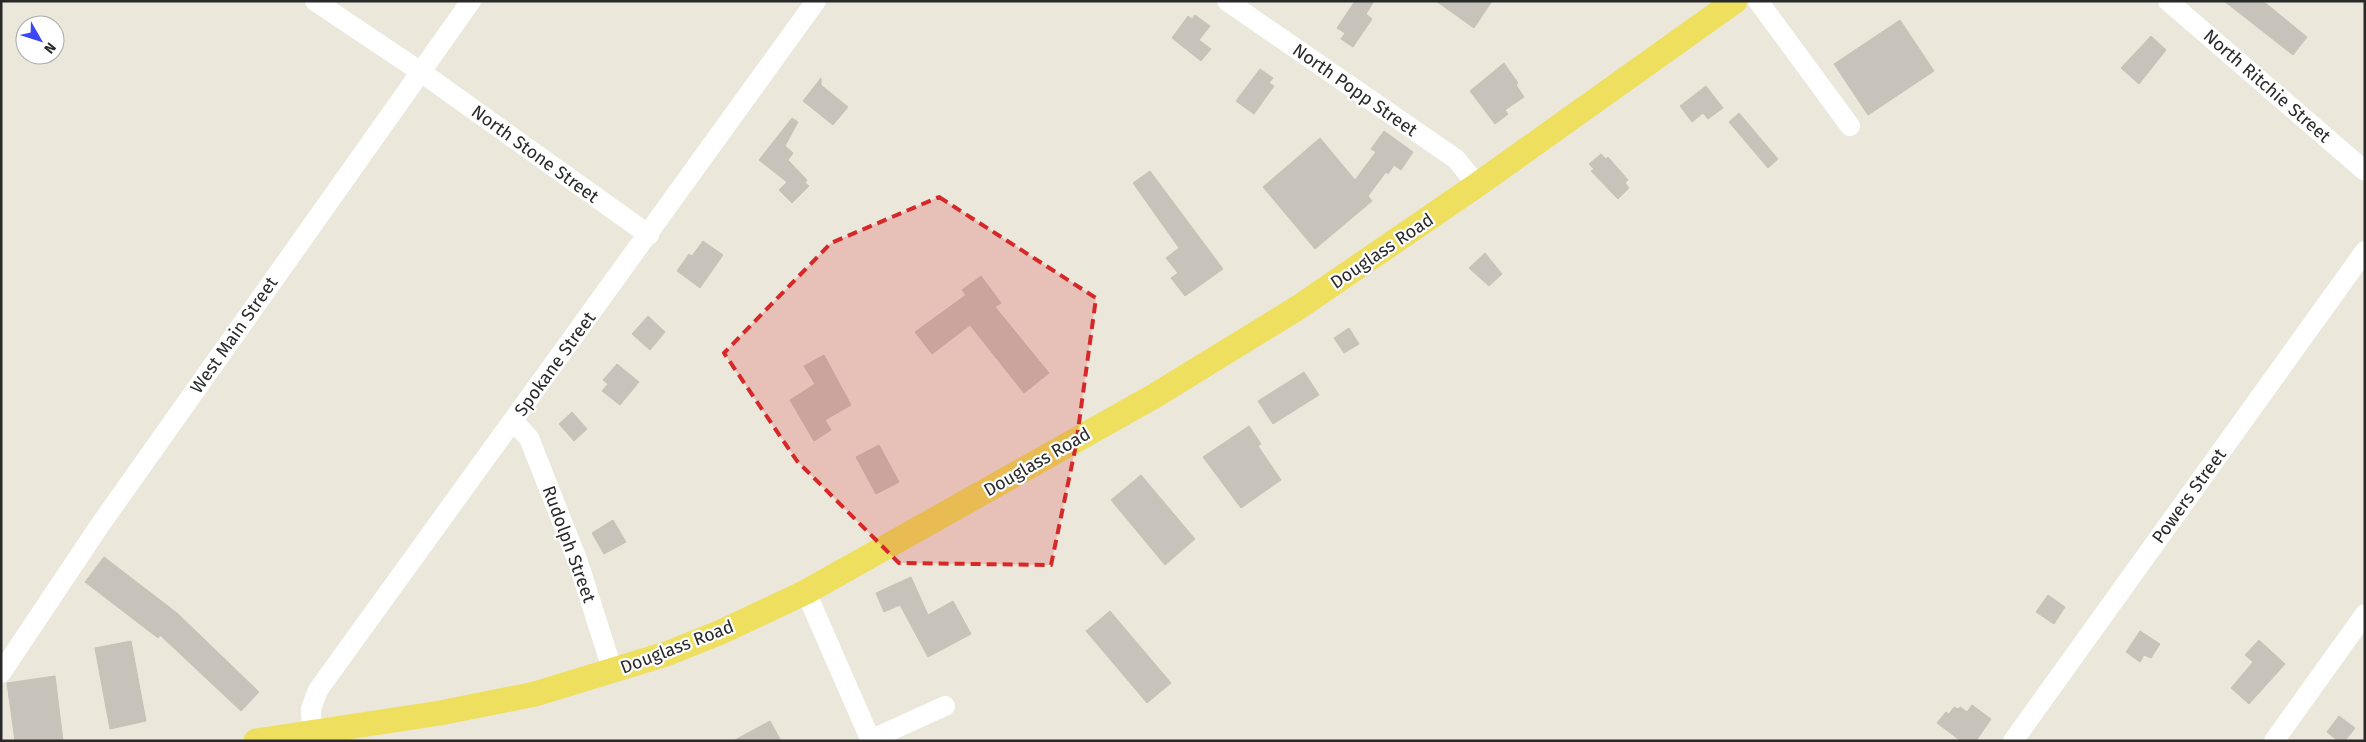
<svg xmlns="http://www.w3.org/2000/svg" width="2366" height="742" font-family="'Fira Sans',sans-serif">
<style>
.building{fill:#c7c3bb;stroke:#c6c3b5}
.lines{fill:none;stroke-linecap:round;stroke-linejoin:round}
.minor{stroke:#fff;stroke-width:20}
.major{stroke:#eee05e;stroke-width:25}
.marked{fill:#d62828;fill-opacity:0.2;stroke:#d62828;stroke-width:4;stroke-dasharray:10 6;stroke-linejoin:round}
.labels{text-anchor:middle;stroke-width:4.5;stroke-linejoin:round;paint-order:stroke}
.street-label{font-size:18px;fill:#292929;stroke:#fff}
</style>
<rect width="100%" height="100%" fill="#ebe7db"/>
<!-- building -->
<path class="building" d="M1355 1H1374L1366 14 1372 19 1353 47 1341 39 1345 33 1337 28Z
M1436 1H1492L1474 28Z
M2224 1H2263L2307 37 2293 55Z
M1195 15 1210 26 1199 40 1211 49 1201 61 1172 38 1188 16 1192 19Z
M1900 20 1934 71 1868 115 1834 64Z
M2151 36 2166 50 2139 84 2121 68Z
M1504 63 1518 83 1516 85 1524 97 1505 110 1508 114 1495 124 1470 91Z
M1260 69 1273 78 1269 83 1274 86 1254 114 1236 101Z
M821 78V85L848 107 833 125 803 101Z
M1706 86 1723 108 1708 119 1703 113 1692 122 1680 106Z
M1739 113 1778 159 1768 168 1729 122Z
M792 118 798 122 785 146 793 153 788 160 807 180 805 183 809 186 792 203 779 190 787 182 759 160Z
M1384 131 1413 152 1401 170 1394 165 1388 174 1386 172 1368 196 1372 201 1315 249 1263 187 1320 138 1355 180 1376 152 1371 149Z
M1601 154 1606 159 1608 157 1628 180 1625 183 1629 188 1618 199 1591 171 1594 169 1589 164Z
M1150 171 1223 269 1185 296 1171 278 1178 273 1166 258 1179 248 1133 183Z
M703 241 723 255 700 288 677 271 689 254 692 256Z
M1485 253 1502 274 1489 286 1469 268Z
M981 276 1001 303 995 307 1049 373 1024 393 970 325 932 354 915 332 966 295 962 290Z
M648 316 665 332 650 350 632 334Z
M1349 328 1359 344 1344 353 1334 338Z
M824 355 851 405 825 420 831 430 814 441 790 400 815 384 804 366Z
M617 364 639 382 620 405 602 391 608 384 603 380Z
M1304 372 1319 395 1273 424 1258 401Z
M572 412 587 429 574 441 559 424Z
M1249 426 1261 444 1258 446 1281 480 1241 508 1203 457Z
M879 445 899 482 876 494 856 457Z
M1141 475 1195 539 1165 565 1111 500Z
M613 520 626 542 604 554 592 533Z
M104 557 177 613 259 692 241 711 160 635 158 638 85 582Z
M911 577 928 615 953 601 971 634 928 657 900 605 884 612 876 593Z
M2048 595 2065 607 2054 624 2036 612Z
M1110 611 1171 683 1147 703 1086 631Z
M2140 631 2160 644 2151 658 2144 655 2140 662 2126 652Z
M2259 640 2285 664 2249 704 2231 688 2253 662 2245 655Z
M131 641 146 721 110 729 95 648Z
M55 676 63 741H15L7 683Z
M1972 705 1991 719 1976 741H1961L1937 723 1946 712 1949 714 1954 707 1958 709 1960 707 1967 712Z
M2339 716 2355 728 2345 741H2338L2327 732Z
M770 721 781 741H733Z"/>
<g class="lines">
<!-- minor -->
<path class="minor" d="M315 1 421 72 649 235
M1227 1 1456 159 1477 185
M1758 1 1850 126
M2168 1 2365 171
M514 422 529 438 578 562 613 672
M806 592 871 741
M1 673 100 525 471 1
M312 733 311 709 318 690 816 1
M870 740 945 706
M2013 741 2365 251
M2274 741 2365 614"/>
<!-- major -->
<path class="major" d="M256 741 440 713 535 694 666 654 721 632 806 592 1156 395 1299 307 1477 185 1735 1"/>
</g>
<!-- marked area -->
<path class="marked" d="M939 197 1096 298 1076 445 1051 565 899 563 797 461 724 353 831 243Z"/>
<g class="labels">
<!-- street labels -->
<g class="street-label">
<text transform="translate(2267 86) rotate(41)" y="6">North Ritchie Street</text>
<text transform="translate(1355 90) rotate(35)" y="6">North Popp Street</text>
<text transform="translate(535 154) rotate(36)" y="6">North Stone Street</text>
<text transform="translate(1382 251) rotate(-34)" y="6">Douglass Road</text>
<text transform="translate(234 335) rotate(-55)" y="6">West Main Street</text>
<text transform="translate(555 364) rotate(-54)" y="6">Spokane Street</text>
<text transform="translate(1037 462) rotate(-30)" y="6">Douglass Road</text>
<text transform="translate(2189 496) rotate(-54)" y="6">Powers Street</text>
<text transform="translate(569 544) rotate(70)" y="6">Rudolph Street</text>
<text transform="translate(677 647) rotate(-21)" y="6">Douglass Road</text>
</g>
</g>
<!-- border -->
<rect width="2366" height="742" fill="none" stroke="#292929" stroke-width="5"/>
<!-- north arrow -->
<g transform="translate(40 40) rotate(129)"><circle r="24" fill="#ffffff" stroke="#a9a9a9"/>
<path d="M0-4L9 19L0 12L-9 19Z" fill="#3d47f6"/>
<text y="-8" font-size="14" font-weight="bold" text-anchor="middle" fill="#292929">N</text>
</g>
</svg>
